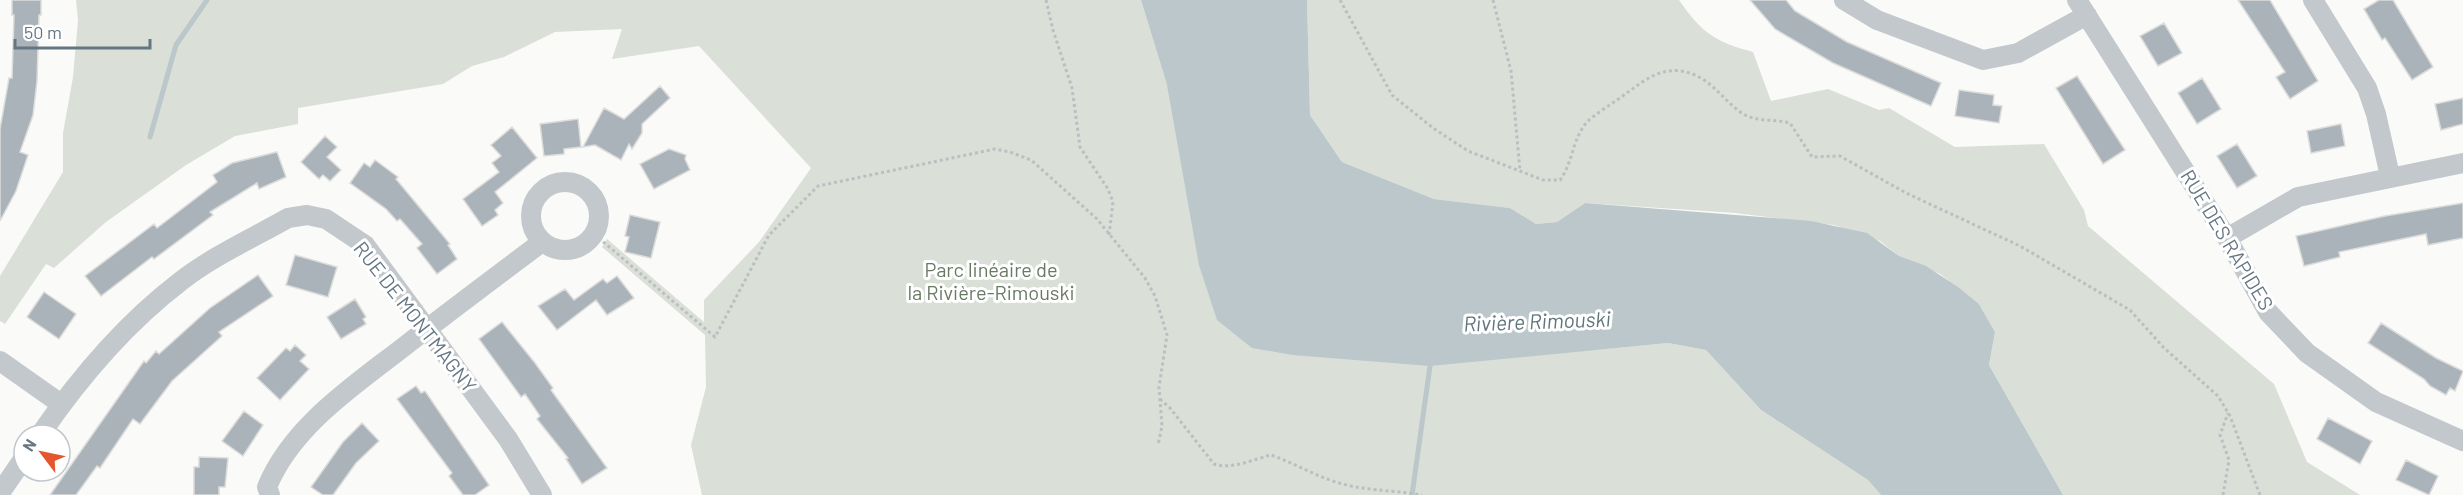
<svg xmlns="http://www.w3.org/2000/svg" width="2463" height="495" font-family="Barlow,sans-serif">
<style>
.green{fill:#dadfd7}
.water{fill:#bbc7cb}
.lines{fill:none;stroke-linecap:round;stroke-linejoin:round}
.stream{stroke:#bbc7cb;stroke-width:5}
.building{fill:#aab3b9;stroke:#dcdcda;stroke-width:1.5}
.path{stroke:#bbbfc2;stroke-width:3;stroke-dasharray:3 3;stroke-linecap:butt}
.minor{stroke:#c3c8cc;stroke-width:20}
.labels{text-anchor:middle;stroke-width:6;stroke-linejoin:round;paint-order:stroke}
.street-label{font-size:20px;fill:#657683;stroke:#fff}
.park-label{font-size:20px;fill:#687a64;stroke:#fff}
.water-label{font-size:21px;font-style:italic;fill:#60757c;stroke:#fff}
</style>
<rect width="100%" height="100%" fill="#fafaf8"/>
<!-- green -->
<path class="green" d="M76 0H1141L1167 85 1594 350 1668 343 1706 350 1761 410 1868 480 1881 495H702L691 445 706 387 705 335 602 247 607 239 704 322V300L759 242 811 168 699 46 612 59 622 29 555 32 504 57 472 66 443 84 298 108V124L235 136 186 165 106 222 54 268 46 264 5 324 0 321V276L63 172V133L73 77 78 20Z
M1307 0H1679C1701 32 1715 42 1753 52L1771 101 1828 89 1879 110 1889 108 1955 147 2044 144 2084 210 2088 226 2274 384 2307 462 2360 495H2063L1989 365 1995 332 1979 304 1940 274 1899 256 1880 241 1834 225 1735 213 1585 203 1557 222 1536 224 1510 208 1434 199 1342 162 1310 115Z"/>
<!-- water -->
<path class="water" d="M1141 0H1307L1310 115 1342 162 1434 199 1510 208 1536 224 1557 222 1585 203 1811 221 1867 233 1899 256 1926 266 1958 287 1979 304 1995 332 1989 365 2063 495H1881L1868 480 1761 410 1706 350 1668 343 1430 366 1293 355 1252 348 1217 320 1199 265 1167 85Z"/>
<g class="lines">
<!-- stream -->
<path class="stream" d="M150 137 176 45 207 0
M1412 495 1430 366"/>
</g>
<!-- building -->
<path class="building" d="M12 0H41V15H39L37 81 33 115 20 152 28 155 16 191 0 221V129L9 78H12L14 15H12Z
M1750 0H1786L1795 11 1847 42 1941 83 1931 106 1833 63 1775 29Z
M2238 0H2270L2318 81 2290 99 2276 77 2285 72Z
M2379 0H2393L2433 67 2412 80 2385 38 2382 40 2364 9Z
M2164 23 2182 53 2158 66 2140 36Z
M2077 76 2125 150 2103 164 2056 88Z
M2202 78 2221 109 2197 124 2178 93Z
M660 86 670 98 642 124V133L632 149 629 144 621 160 595 145 583 147 604 108 624 119Z
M1959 90 1994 95 1993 105 2002 106 1999 123 1955 116Z
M2463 98V124L2441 130 2435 104Z
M578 119 581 147 564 149V154L544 156 540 124Z
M2341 124 2345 146 2311 153 2307 131Z
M512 127 537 158 495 192 503 203 495 210 498 215 482 226 463 199 499 172 492 163 501 156 491 145Z
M325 136 337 147 327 157 341 170 330 181 323 175 319 179 301 162Z
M2237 144 2257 176 2237 188 2217 156Z
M669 149 686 155 685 159 690 170 654 189 640 164Z
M277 152 286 177 259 189 257 183 210 212 213 215 154 259 152 257 101 296 85 276 154 224 157 228 217 182 213 175 232 163Z
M375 160 398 177 396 179 450 244 448 245 457 259 437 274 417 248 422 244 400 219 397 221 386 209 350 183 364 163 370 167Z
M2463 203V238L2428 245 2426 234 2339 252 2340 257 2304 266 2296 236 2385 216Z
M630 215 660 222 651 258 625 252 629 237 625 236Z
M295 255 337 267 328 297 286 285Z
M258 275 273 296 219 332 222 336 172 381 140 424 133 419 100 468 97 466 76 495H50L144 361 146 363 156 351 159 354 210 308Z
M617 276 634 298 607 315 596 300 557 330 538 306 565 289 574 300 603 279 607 283Z
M44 292 76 314 59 339 27 317Z
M355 299 366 317 363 319 366 324 341 339 327 317Z
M502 322 535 363 553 388 551 390 607 468 582 484 566 459 568 458 537 419 540 416 525 394 521 397 479 339Z
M2381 323 2436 358 2463 371 2455 391 2450 388 2446 395 2430 386 2424 379 2368 343Z
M295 345 306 355 300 361 309 369 280 400 257 378 286 348 290 351Z
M416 386 421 393 425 391 489 485 475 495H463L449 476 452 473 397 399Z
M244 411 263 425 243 456 222 441Z
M2328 418 2372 441 2360 464 2317 439Z
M362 423 379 441 356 463 333 495H323L311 487 343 442Z
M199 457 228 458 225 487H219V495H194V467H199Z
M2406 460 2438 476 2429 495 2396 480Z"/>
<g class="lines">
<!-- path -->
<path class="path" d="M1046 0 1053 30 1072 88 1080 147 1108 189 1113 202 1109 235
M1340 0 1392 95 1433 128 1468 151 1543 180H1560C1573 163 1572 139 1587 122 1595 114 1607 107 1617 100 1642 83 1662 61 1695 75 1717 85 1726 104 1745 115 1759 122 1775 119 1790 123L1812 157 1840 156 1906 193 2020 246 2130 310 2164 348 2218 396 2230 416 2260 495
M1493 0 1511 71 1520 171
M594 234 715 337 769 235 818 186 995 149 1010 152 1031 160 1097 219 1145 278 1155 296 1167 335 1159 387 1162 426 1158 445
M1160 399 1170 408 1214 464C1231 470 1255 459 1271 455 1294 463 1315 476 1339 483 1366 491 1394 490 1422 495
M2223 495 2229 460 2220 435 2228 413"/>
<!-- minor -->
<path class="minor" d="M1844 0 1877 20 1983 60 2018 53 2087 15
M2077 0 2227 238 2268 312 2307 353 2376 402 2463 441
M2313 0 2367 88 2376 114 2390 176
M531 216a34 34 0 1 1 68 0a34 34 0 1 1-68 0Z
M2227 238 2298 197 2463 163
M0 361 61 404
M40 435C79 378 126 323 181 281 213 256 253 238 288 218L307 215 326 219 365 245 508 439 542 495
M0 493 24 458
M270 495 267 487C293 424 358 383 410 342 454 308 498 275 542 242"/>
</g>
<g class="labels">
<!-- street labels -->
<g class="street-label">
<text transform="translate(2227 240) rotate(59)" y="7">RUE DES RAPIDES</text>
<text transform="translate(415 317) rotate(52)" y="7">RUE DE MONTMAGNY</text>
</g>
<!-- park labels -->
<g class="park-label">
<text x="991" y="277">Parc linéaire de<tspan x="991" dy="23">la Rivière-Rimouski</tspan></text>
</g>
<!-- water labels -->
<g class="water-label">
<text transform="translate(1537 322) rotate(-2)" y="7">Rivière Rimouski</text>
</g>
</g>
<!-- north arrow -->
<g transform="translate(42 453) rotate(302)"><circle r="28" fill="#ffffff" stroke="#c1c8cd" stroke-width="1.5"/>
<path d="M0-4.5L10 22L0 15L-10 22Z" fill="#e4572e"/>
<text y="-9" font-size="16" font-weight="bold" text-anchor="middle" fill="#657683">N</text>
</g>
<!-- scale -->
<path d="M15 39v9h135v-9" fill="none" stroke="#657683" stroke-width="3"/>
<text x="24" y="39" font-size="18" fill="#657683" stroke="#ffffff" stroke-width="4.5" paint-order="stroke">50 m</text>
</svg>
